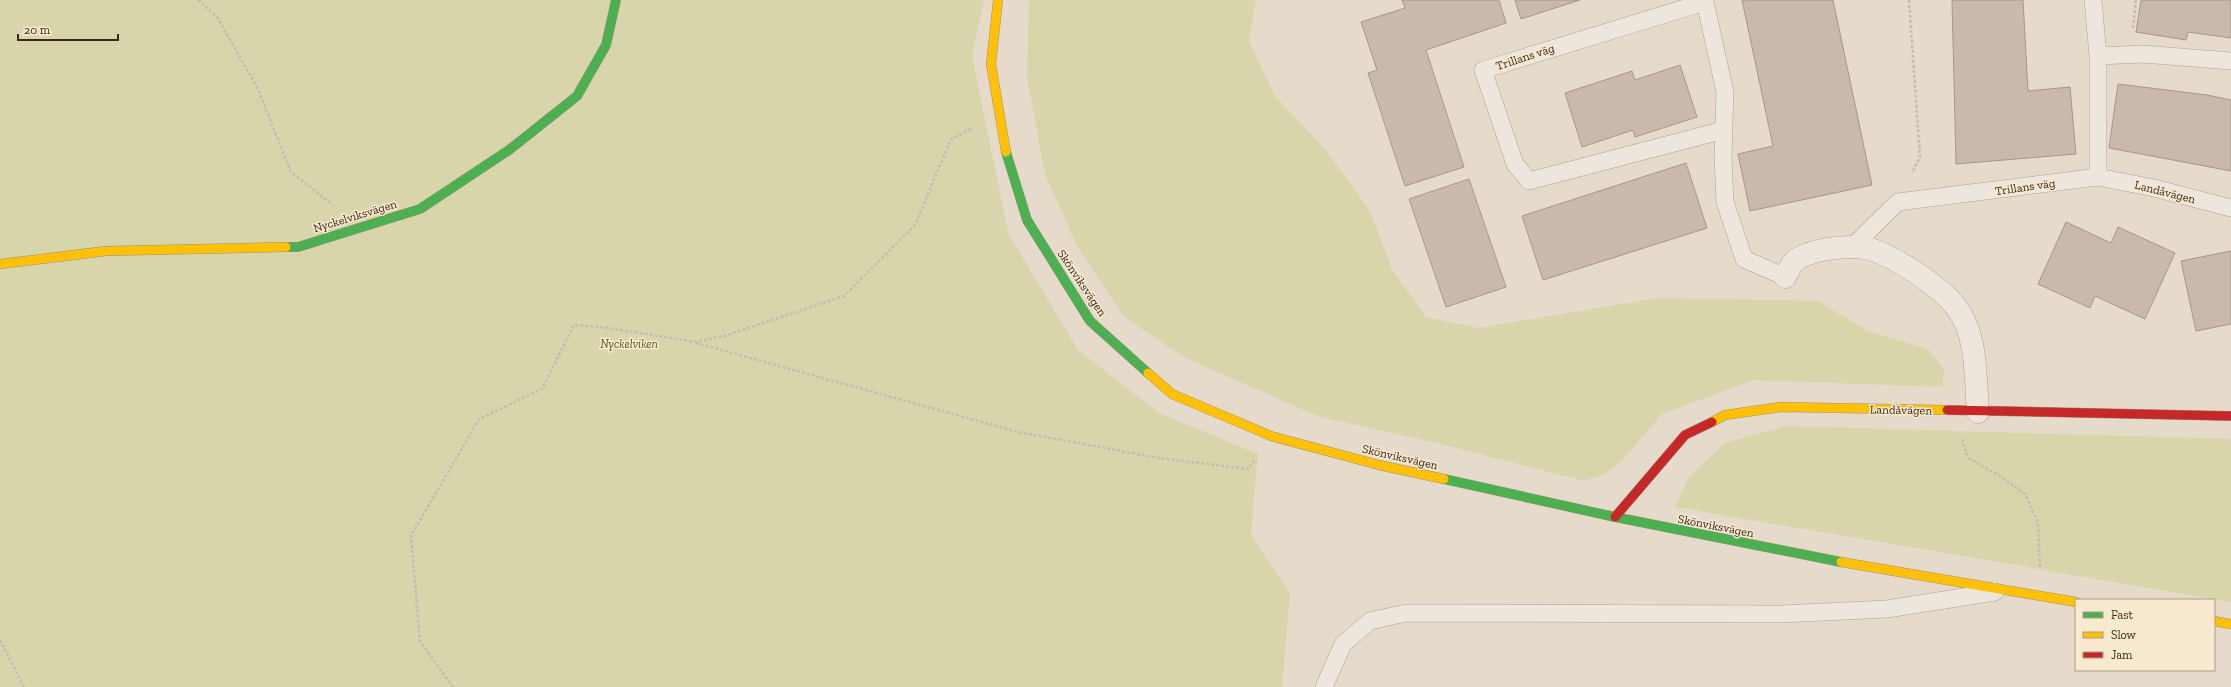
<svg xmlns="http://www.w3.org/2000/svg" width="2231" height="687" font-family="'Zilla Slab',serif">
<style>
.green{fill:#d8d5ab}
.building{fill:#c9b8ab;stroke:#a6968a}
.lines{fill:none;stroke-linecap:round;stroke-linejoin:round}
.lane-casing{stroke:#aba094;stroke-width:18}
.street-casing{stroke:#aba094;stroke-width:23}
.fast-casing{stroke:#9a8f84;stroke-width:10}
.slow-casing{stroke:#9a8f84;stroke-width:10}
.jam-casing{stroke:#9a8f84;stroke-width:10}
.path{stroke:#c5bdb3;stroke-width:2.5;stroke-dasharray:3 2;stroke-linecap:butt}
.lane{stroke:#ede6dc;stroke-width:17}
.street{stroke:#ede6dc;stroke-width:22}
.fast{stroke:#4caf50;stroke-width:9}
.slow{stroke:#ffc107;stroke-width:9}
.jam{stroke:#c62828;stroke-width:9}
.labels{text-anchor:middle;stroke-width:3;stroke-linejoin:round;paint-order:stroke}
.street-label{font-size:12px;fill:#39281b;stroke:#f8e9cf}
.park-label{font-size:12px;font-style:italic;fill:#4e5720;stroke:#f8e9cf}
</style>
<rect width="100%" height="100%" fill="#e6dbca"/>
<!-- green -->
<path class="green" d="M0 0H984L972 55 1008 233 1078 350 1161 414 1258 454 1251 535 1290 593 1282 687H0Z
M1029 0H1256L1249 41 1275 96 1326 150 1370 211 1392 269 1426 317 1479 328 1658 298 1818 301 1867 331 1928 349 1944 370 1943 387 1754 380 1662 414 1621 462 1605 474 1584 481 1441 444 1320 417 1185 358 1124 317 1077 246 1045 174 1027 78Z
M1786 426 2231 439V602L1675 507 1689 477 1725 443Z"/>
<!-- building -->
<path class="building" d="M1402 0H1499L1506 23 1426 50 1464 167 1405 186 1368 73 1377 70 1361 22 1405 8Z
M1515 0H1580L1521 19Z
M1742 0H1833L1872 185 1750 211 1738 154 1773 146Z
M1952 0H2023L2028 91 2070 87 2076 154 1956 164Z
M2141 0H2231V38L2188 32 2186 40 2136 32Z
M1680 65 1697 117 1635 137 1633 130 1582 147 1565 93 1632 71 1635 80Z
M2118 84 2207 95 2231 100V171L2109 148Z
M1686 163 1707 228 1543 280 1522 216Z
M1469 179 1506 287 1446 307 1409 199Z
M2066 222 2111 243 2118 227 2175 253 2145 319 2095 296 2090 308 2038 284Z
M2231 251V324L2196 331 2181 261Z"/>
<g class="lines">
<!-- lane casing -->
<g class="lane-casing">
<path id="lane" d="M2098 56 2143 54 2231 61
M1724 130 1529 181 1515 164 1483 70 1705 2 1725 92 1723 157 1725 202 1744 259 1785 277
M2098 177 2154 188 2231 208
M1851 248 1898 202 2098 177V56L2093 0
M1324 687 1343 644 1370 621 1406 613 1781 614 1887 609 1995 592"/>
</g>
<!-- street casing -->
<g class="street-casing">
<path id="street" d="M1785 277C1788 272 1792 262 1797 259 1814 249 1845 245 1865 248 1889 252 1941 287 1956 307 1978 335 1975 378 1978 412"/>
</g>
<!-- fast casing -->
<g class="fast-casing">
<path id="fast" d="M1006 152 1027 220 1090 321 1148 373
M286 247H298L420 209 509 150 577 96 606 45 616 0
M1444 479 1615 517 1841 562"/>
</g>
<!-- slow casing -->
<g class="slow-casing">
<path id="slow" d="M998 0 991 64 1006 152
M0 264 106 251 286 247
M1148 373 1172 394 1271 436 1379 465 1444 479
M1712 422 1725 415 1781 407 1947 410
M1841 562 2076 602
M2214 621 2231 624"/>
</g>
<!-- jam casing -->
<g class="jam-casing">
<path id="jam" d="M1947 410 2231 416
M1615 517 1685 435 1712 422"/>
</g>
<!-- path -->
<path class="path" d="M198 0 217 17 257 87 291 172 333 205
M1909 0 1920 157 1912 173
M2133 28 2136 0
M696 343 1018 432 1159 458 1248 469 1254 461
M1962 439 1968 458 1998 475 2025 494 2038 523 2040 567
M0 640 24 687
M453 687 420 641 411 536 479 419 542 389 574 325 609 328 695 342 724 336 844 296 915 225 951 139 973 128"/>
<!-- lane -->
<use href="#lane" class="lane"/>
<!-- street -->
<use href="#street" class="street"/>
<!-- fast -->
<use href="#fast" class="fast"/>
<!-- slow -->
<use href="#slow" class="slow"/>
<!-- jam -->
<use href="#jam" class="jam"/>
</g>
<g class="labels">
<!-- street labels -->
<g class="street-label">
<text transform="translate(1525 57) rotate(-18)" y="4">Trillans väg</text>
<text transform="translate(2025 187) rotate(-8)" y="4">Trillans väg</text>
<text transform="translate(2165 192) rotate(14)" y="4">Landåvägen</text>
<text transform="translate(355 216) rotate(-17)" y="4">Nyckelviksvägen</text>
<text transform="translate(1082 283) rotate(56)" y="4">Skönviksvägen</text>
<text transform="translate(1901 410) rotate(1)" y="4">Landåvägen</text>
<text transform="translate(1400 457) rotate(13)" y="4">Skönviksvägen</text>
<text transform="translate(1716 526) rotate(11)" y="4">Skönviksvägen</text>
</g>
<!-- park labels -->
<g class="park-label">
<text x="629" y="348">Nyckelviken</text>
</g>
</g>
<!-- legend -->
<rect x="2075" y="599" width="140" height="72" fill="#f8e9cf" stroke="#ac9c87"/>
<rect x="2083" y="612" width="20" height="6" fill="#4caf50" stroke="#ac9c87"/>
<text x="2111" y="619" font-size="12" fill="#39281b">Fast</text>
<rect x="2083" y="632" width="20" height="6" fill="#ffc107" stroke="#ac9c87"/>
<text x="2111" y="639" font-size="12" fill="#39281b">Slow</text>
<rect x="2083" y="652" width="20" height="6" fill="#c62828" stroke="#ac9c87"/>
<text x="2111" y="659" font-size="12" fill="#39281b">Jam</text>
<!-- scale -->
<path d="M18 34v6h100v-6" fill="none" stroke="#39281b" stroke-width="2"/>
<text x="24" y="34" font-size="12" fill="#39281b" stroke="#f8e9cf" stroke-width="3" paint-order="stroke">20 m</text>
</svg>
